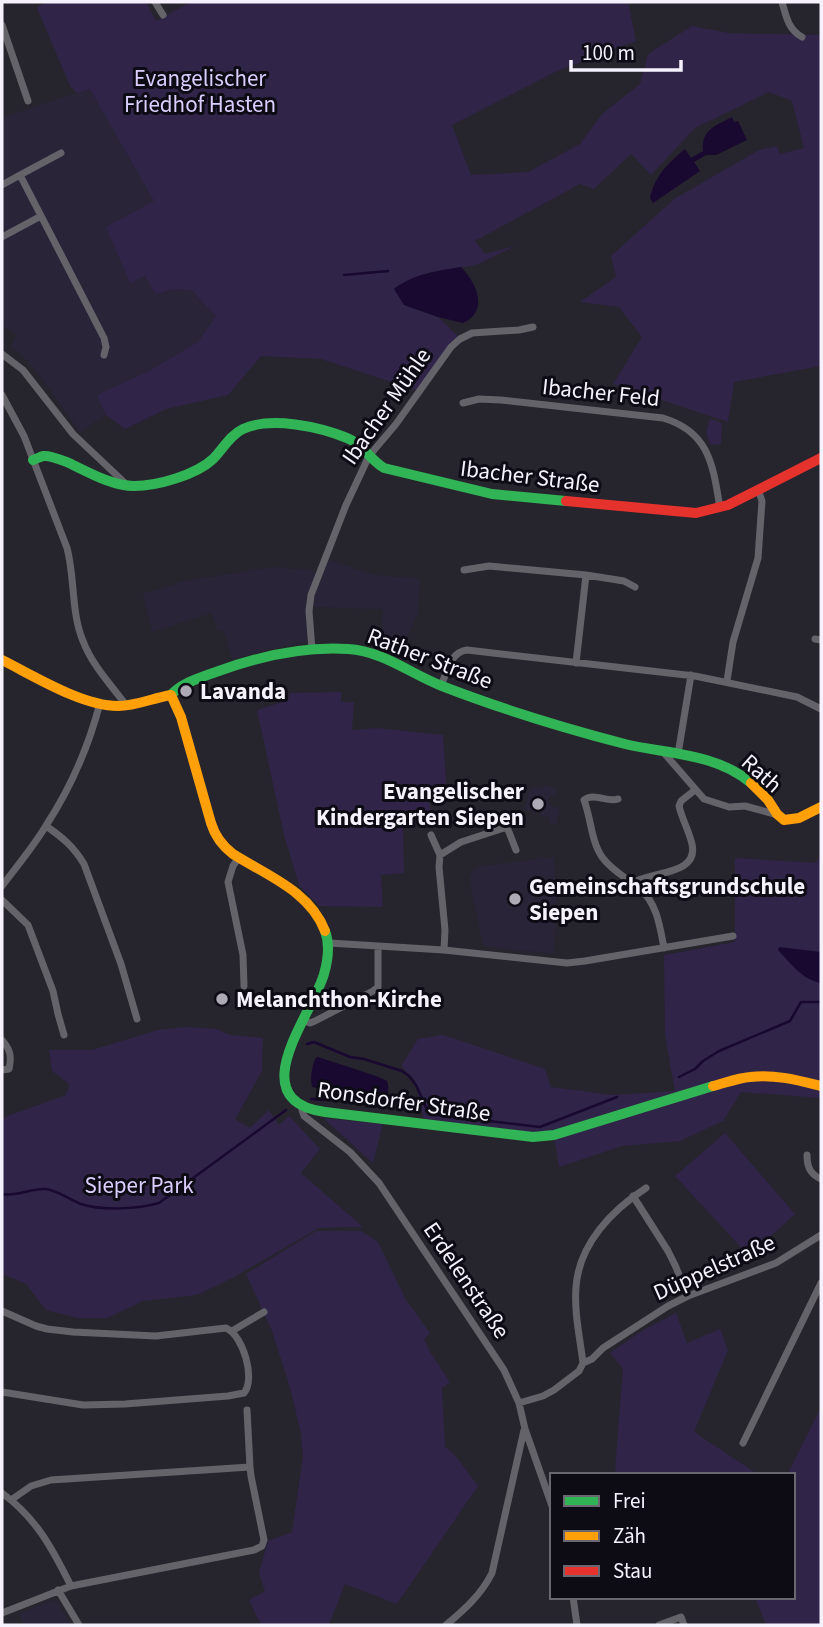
<svg xmlns="http://www.w3.org/2000/svg" width="823" height="1627" font-family="'Source Sans 3',sans-serif">
<style>
.built{fill:#2a2439}
.green{fill:#302548}
.water{fill:#190830}
.lines{fill:none;stroke-linecap:round;stroke-linejoin:round}
.stream{stroke:#190830;stroke-width:2.5}
.street{stroke:#65636a;stroke-width:7}
.fast{stroke:#30b455;stroke-width:10}
.slow{stroke:#ff9f0a;stroke-width:10}
.jam{stroke:#e5322d;stroke-width:10}
.poi-dot{fill:#adaab5;stroke:#0d0b13;stroke-width:2.5}
.labels{text-anchor:middle;stroke-width:6;stroke-linejoin:round;paint-order:stroke}
.park-label{font-size:23px;fill:#dbcefe;stroke:#0d0b13}
.street-label{font-size:23px;fill:#f5f2fe;stroke:#0d0b13}
.poi-label{font-size:23px;font-weight:bold;fill:#f5f2fe;stroke:#0d0b13;text-anchor:start}
</style>
<rect width="100%" height="100%" fill="#26242d"/>
<!-- built -->
<path class="built" d="M90 88 154 201 130 283 145 276 157 294 174 289 191 290 216 316 198 342 149 371 98 395 106 415 80 432 37 372 22 355 11 347 17 334 2 326V118Z
M329 560 375 575 420 579 418 612 399 657 381 648 383 609 314 607 315 596Z
M275 567 316 571 306 600 307 641 305 643 268 649 232 659 223 630 218 631 212 613 152 632 143 594 184 581Z
M543 785 557 789 555 796 551 795 548 800 549 801V804L552 806 559 807 557 824 549 823 550 818 540 815V811H537L536 813 524 809 530 789H532L533 787 542 789Z
M554 857 557 916 553 954 483 946 470 882V877L472 872 475 869 483 866Z
M53 1600 57 1601 71 1625H24L19 1614Z"/>
<!-- green -->
<path class="green" d="M44 2H146L156 21 191 2H628L636 41 555 72 452 125 471 175 528 172 580 144 602 114 640 84 648 54 692 26 729 33 821 35V366L734 382 728 422 613 384 642 337 619 307 580 302 616 277 611 256 674 199 759 150 777 146 780 154 804 148 792 101 769 92 695 128 651 175 631 154 594 189 580 184 475 241 485 254 515 246 476 265 428 273 394 288 404 305 438 317 460 338 416 390 321 359 261 356 228 395 166 409 125 429 106 415 97 395 149 371 198 342 216 316 191 290 174 289 156 294 145 276 130 283 106 227 154 201 90 89 77 93 70 86 37 8Z
M710 419 722 423 721 444 711 445C705 434 706 430 710 419Z
M341 692V702H354L352 730 377 728 443 735 447 797 429 799 432 822 403 827 404 873 381 875 383 907 319 906 299 885 284 835 257 710 288 700 290 693Z
M821 853V1098L741 1092 723 1121 680 1141 622 1146 559 1167 554 1136 424 1120 415 1080 401 1066 418 1039 443 1035 545 1069 551 1087 612 1095 675 1091 665 1035 664 955 735 942V858L816 863Z
M185 1027 216 1029 231 1035 263 1038 262 1071 235 1119 250 1128 269 1110 279 1125 289 1116 320 1149 301 1173 363 1227 319 1228 236 1276 197 1295 143 1301 107 1318H78L46 1310 26 1284 2 1274V1118L66 1095 69 1086 67 1082 52 1071 49 1050H92L158 1030Z
M323 1118 383 1124 373 1163Z
M725 1133 795 1214 749 1256 675 1176Z
M316 1231H361L378 1242 406 1300 430 1333 424 1339 430 1352 450 1382 442 1388 445 1447 455 1455 478 1486 397 1604 345 1584 329 1625H261L249 1600 265 1591 259 1573 268 1541 292 1532 303 1456 301 1434 291 1391 272 1331 246 1274Z
M676 1313 687 1343 720 1329 728 1350 694 1432 759 1475H617L615 1468 623 1369 610 1353 643 1330Z
M819 1411 821 1412V1625H766L755 1597H793V1475H787Z"/>
<!-- water -->
<path class="water" d="M732 117 734 122 738 121 747 140 716 155H706L694 162 700 171 653 203 650 198C654 177 669 162 685 149L691 158 703 151C701 130 715 126 732 117Z
M461 267C472 278 486 301 473 316 470 319 467 321 463 323L438 317 404 305 394 289C413 274 437 271 461 267Z
M779 947 821 952V983C803 980 790 963 778 950Z
M318 1057 376 1076 387 1081C390 1090 388 1104 378 1107 374 1108 370 1107 366 1107 357 1099 349 1094 338 1093L348 1096 347 1101 326 1097 327 1090 312 1087C310 1077 312 1068 315 1059Z"/>
<g class="lines">
<!-- stream -->
<path class="stream" d="M344 275 388 271
M307 1044 314 1042 350 1057 364 1059 402 1071 409 1076 416 1085 429 1114 540 1127 617 1097
M679 1077 695 1069 703 1061 719 1051 790 1021 801 1002H821
M311 1099 324 1100 332 1096
M2 1194C17 1197 31 1188 46 1189 59 1191 70 1200 81 1204 102 1211 138 1209 159 1203L286 1110"/>
<!-- street -->
<path class="street" d="M155 2 163 15
M782 2C786 16 788 29 802 37
M2 25 28 101
M20 175 61 153
M2 185 20 175 104 338 106 347 104 355
M2 237 41 216
M2 354 23 370 73 434 126 484
M2 395 24 436 67 548C75 577 71 613 83 641 92 665 111 685 126 705
M463 403 479 399 501 400 663 418C710 432 713 466 720 508
M464 570 489 566 586 575
M815 639 821 640
M312 650 309 611 311 595 346 505 369 456 396 424 451 347 460 339 472 333 519 330 533 327
M576 663 586 575 624 581 635 587
M727 681 733 642 758 558 762 501 758 489
M441 686C447 672 450 652 467 650L695 676 797 697 821 709
M664 753 704 799 729 807 745 806 778 815
M678 754 691 675
M618 799C607 803 594 792 584 800 591 818 591 841 602 857 612 871 627 878 640 889 657 903 660 927 664 948
M46 826C62 837 74 847 84 864L121 964 137 1019
M431 835 440 855 439 867 445 930 444 950
M440 855 461 842 507 827 516 850
M239 857 233 866 228 882 243 955 244 986
M633 883C650 871 699 876 692 844 689 831 682 819 679 806L681 801 695 790
M2 886C17 866 34 846 47 824 71 787 89 745 100 703
M2 900 28 925 53 991 58 1014 64 1035
M329 943 444 950 567 963 585 961 733 936
M303 1020 310 1023 315 1021 373 991 378 987V946
M2 1040C10 1049 12 1056 9 1069L2 1070
M302 1105V1110L304 1116 350 1152 379 1183 504 1370 519 1403 525 1429 552 1506
M807 1155C807 1167 810 1174 821 1179
M633 1196 668 1251 675 1265 688 1296
M2 1311 36 1326 47 1329 73 1332 156 1336 226 1328C243 1335 256 1379 244 1393L228 1396 125 1404 83 1405 2 1392
M232 1331 264 1312
M583 1363C580 1338 574 1313 576 1287 579 1244 612 1210 646 1188
M519 1403 543 1396 554 1390 579 1371 583 1363 592 1359 603 1348 668 1306 688 1296 776 1263 821 1235
M247 1410 250 1467
M743 1443 821 1283
M2 1493C37 1519 52 1548 71 1586
M58 1590 79 1625
M573 1597 577 1625
M2 1613 71 1586 254 1550 262 1546 264 1540 251 1476 250 1467 51 1480 31 1486 11 1500
M446 1625C464 1610 481 1595 492 1573L524 1430
M659 1625 681 1617 684 1625"/>
<!-- fast -->
<path class="fast" d="M33 460C36 459 40 457 43 456 51 455 61 460 69 463 88 472 112 486 134 486 157 486 196 475 213 459 223 449 230 435 243 429 271 416 320 427 347 438 363 444 370 460 384 468L492 494 566 501
M171 695C182 683 197 679 213 673 256 657 302 646 348 649 383 651 411 674 442 686 501 709 564 728 625 744 667 754 716 753 751 783
M325 931C330 944 328 960 324 974 313 1014 240 1100 325 1112L533 1137 554 1135 713 1086"/>
<!-- slow -->
<path class="slow" d="M2 660C34 676 82 706 118 706 136 706 153 698 171 695
M171 695 181 717 211 823C215 836 221 845 233 854 266 875 310 891 325 931
M751 783 768 800 777 814 784 820 799 818 821 807
M713 1086C725 1083 738 1078 750 1077 775 1074 797 1080 821 1086"/>
<!-- jam -->
<path class="jam" d="M566 501 696 513 728 505 821 458"/>
</g>
<!-- markers -->
<g class="poi-dot">
<circle cx="186" cy="691" r="7"/>
<circle cx="538" cy="804" r="7"/>
<circle cx="515" cy="899" r="7"/>
<circle cx="222" cy="999" r="7"/>
</g>
<g class="labels">
<!-- park labels -->
<g class="park-label">
<text x="200" y="86">Evangelischer<tspan x="200" dy="26">Friedhof Hasten</tspan></text>
<text x="139" y="1193">Sieper Park</text>
</g>
<!-- street labels -->
<g class="street-label">
<text transform="translate(601 392) rotate(6)" y="8">Ibacher Feld</text>
<text transform="translate(386 406) rotate(-55)" y="8">Ibacher Mühle</text>
<text transform="translate(530 476) rotate(7)" y="8">Ibacher Straße</text>
<text transform="translate(430 658) rotate(21)" y="8">Rather Straße</text>
<text transform="translate(762 773) rotate(42)" y="8">Rath</text>
<text transform="translate(404 1101) rotate(8)" y="8">Ronsdorfer Straße</text>
<text transform="translate(714 1267) rotate(-24)" y="8">Düppelstraße</text>
<text transform="translate(467 1280) rotate(56)" y="8">Erdelenstraße</text>
</g>
<!-- poi labels -->
<g class="poi-label">
<text x="200" y="699">Lavanda</text>
<text x="524" y="799" text-anchor="end">Evangelischer<tspan x="524" dy="26">Kindergarten Siepen</tspan></text>
<text x="529" y="894">Gemeinschaftsgrundschule<tspan x="529" dy="26">Siepen</tspan></text>
<text x="236" y="1007">Melanchthon-Kirche</text>
</g>
</g>
<!-- border -->
<rect width="823" height="1627" fill="none" stroke="#f5f2fe" stroke-width="7"/>
<!-- legend -->
<rect x="550" y="1473" width="245" height="126" fill="#0d0b13" stroke="#6a6771" stroke-width="2"/>
<rect x="564" y="1496" width="35" height="10" fill="#30b455" stroke="#6a6771" stroke-width="2"/>
<text x="613" y="1508" font-size="21" fill="#f5f2fe">Frei</text>
<rect x="564" y="1531" width="35" height="10" fill="#ff9f0a" stroke="#6a6771" stroke-width="2"/>
<text x="613" y="1543" font-size="21" fill="#f5f2fe">Zäh</text>
<rect x="564" y="1566" width="35" height="10" fill="#e5322d" stroke="#6a6771" stroke-width="2"/>
<text x="613" y="1578" font-size="21" fill="#f5f2fe">Stau</text>
<!-- scale -->
<path d="M571 60v10h110v-10" fill="none" stroke="#f5f2fe" stroke-width="3.5"/>
<text x="582" y="60" font-size="21" fill="#f5f2fe" stroke="#0d0b13" stroke-width="5" paint-order="stroke">100 m</text>
</svg>
